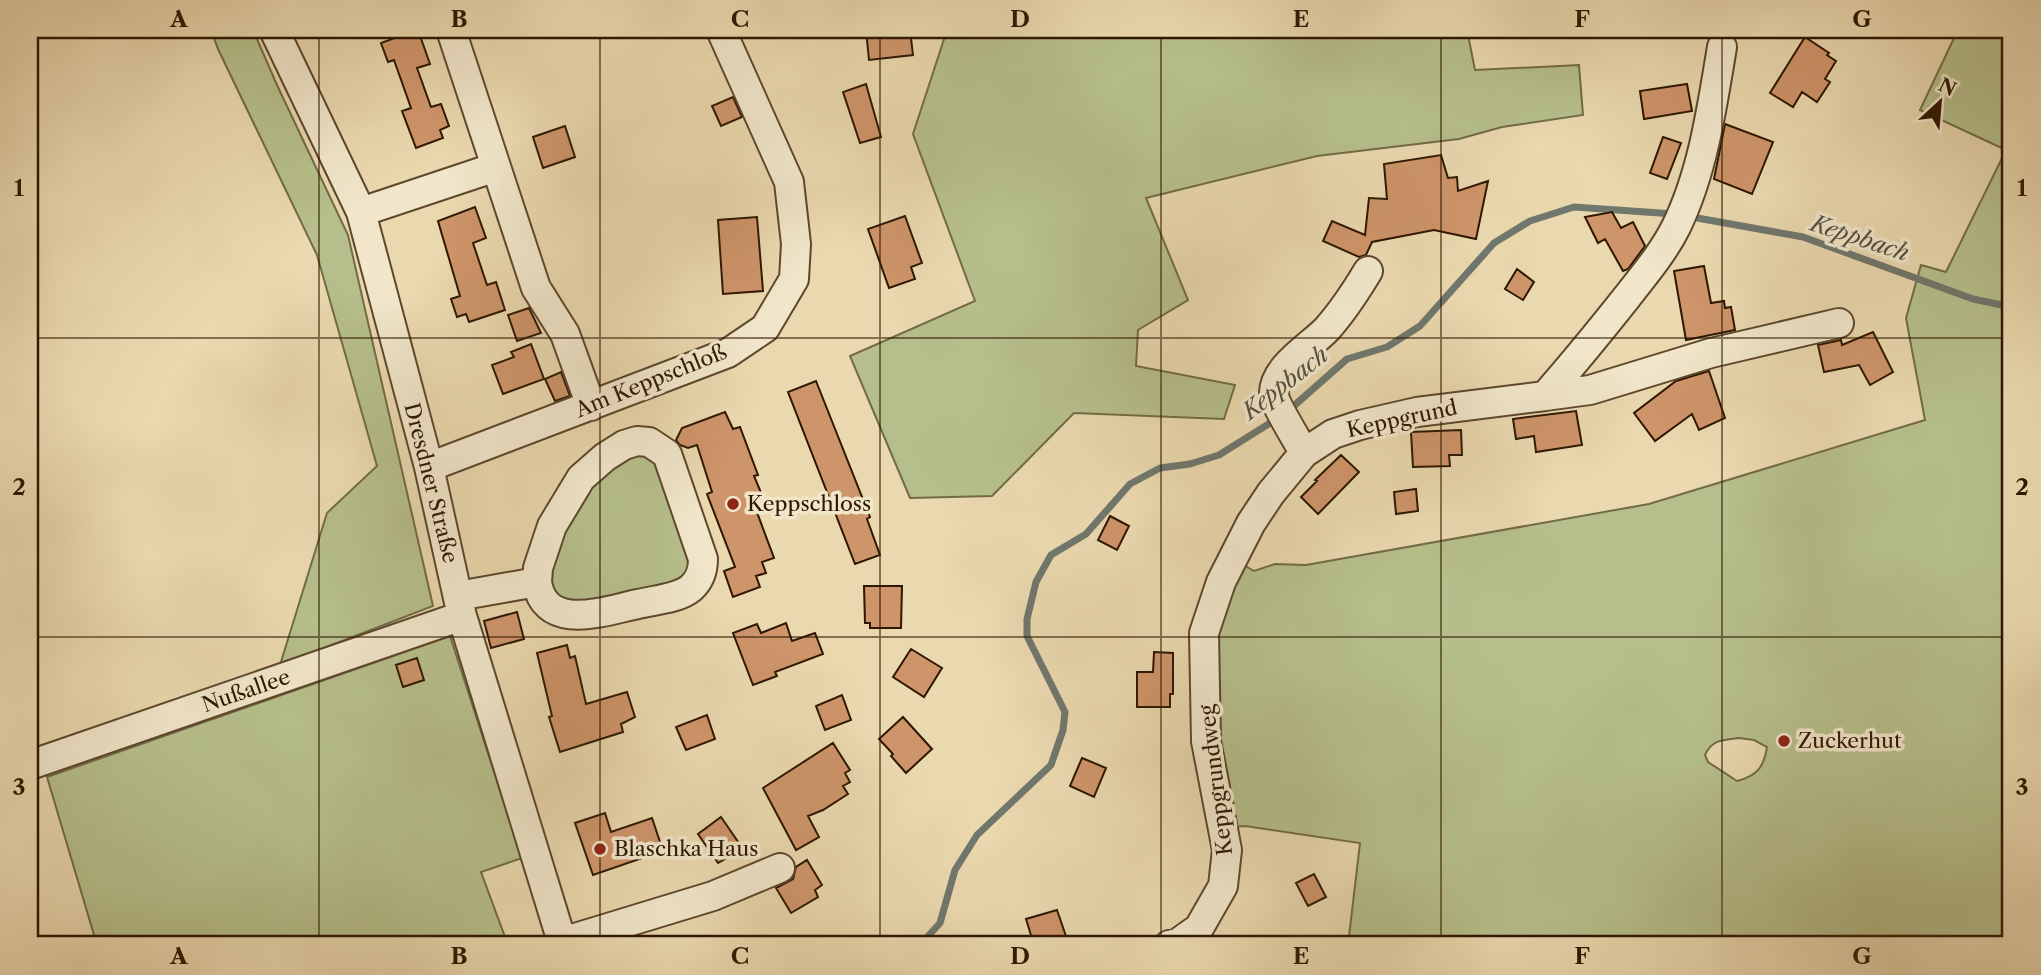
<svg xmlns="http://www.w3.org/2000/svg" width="2041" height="975" font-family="'Libre Caslon Text',serif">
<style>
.green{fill:#b6bf8b;stroke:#726b46;stroke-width:2;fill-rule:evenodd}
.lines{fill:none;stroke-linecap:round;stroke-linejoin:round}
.stream{stroke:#70776d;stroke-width:7}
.building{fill:#ce946a;stroke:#2e1702;stroke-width:2}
.minor-casing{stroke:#5d472d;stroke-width:32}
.minor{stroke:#f1e6ca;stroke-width:28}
.grid{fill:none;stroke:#2e1702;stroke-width:2;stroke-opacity:0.55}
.poi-dot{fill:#8f2418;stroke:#f1e6ca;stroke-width:2.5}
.labels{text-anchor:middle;stroke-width:7;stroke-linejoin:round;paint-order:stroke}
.street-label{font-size:21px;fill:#2e1702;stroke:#f1e6ca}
.poi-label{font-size:21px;fill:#2e1702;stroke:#f1e6ca;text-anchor:start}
.water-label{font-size:23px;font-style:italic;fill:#544f41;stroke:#f1e6ca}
.neatline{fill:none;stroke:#2e1702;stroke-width:2.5}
.grid-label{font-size:23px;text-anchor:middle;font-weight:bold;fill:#2e1702}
</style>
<rect width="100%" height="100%" fill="#ead8ae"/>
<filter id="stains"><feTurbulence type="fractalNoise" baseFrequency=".00286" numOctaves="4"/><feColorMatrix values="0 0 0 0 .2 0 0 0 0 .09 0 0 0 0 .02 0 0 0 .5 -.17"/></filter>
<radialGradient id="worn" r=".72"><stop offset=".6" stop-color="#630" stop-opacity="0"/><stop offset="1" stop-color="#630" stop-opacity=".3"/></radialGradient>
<!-- green -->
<path class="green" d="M211 30H253L277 85 348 235 433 606 280 665 327 513 377 466 317 255 218 49Z
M947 30H1467L1475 70 1579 65 1583 115 1502 127 1459 139 1317 156 1146 198 1188 300 1138 330 1136 366 1235 385 1224 419 1074 413 992 496 910 498 850 356 975 301 913 134Z
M1940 30H2011V945H1348L1360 843 1245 826 1231 827 1223 796 1214 635 1242 564 1254 571 1275 564 1306 565 1649 504 1925 420 1906 318 1921 265 1946 272 2006 150 1920 110 1955 36ZM1739 738 1754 740 1767 747C1764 767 1757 776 1737 781L1708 762 1705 755C1712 739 1724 740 1739 738Z
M652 450 693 548 691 577 598 607 554 601 546 564 553 538 608 464Z
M450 636 522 858 481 872 508 945H97L47 777Z"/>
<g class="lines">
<!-- stream -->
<path class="stream" d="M1686 216 1803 237 1973 299 2011 307
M1288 411 1347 359 1387 347 1420 326 1494 243 1530 221 1574 207 1674 214
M920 945 940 923 955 870 977 835 1051 765 1063 730 1065 712 1027 636V619L1036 582 1051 555 1086 534 1130 484 1160 468 1190 464 1219 455 1278 418"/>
</g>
<!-- building -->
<path class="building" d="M397 30H418L430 64 417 68 431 107 441 104 449 126 440 130 443 138 416 148 402 111 411 108 394 60 388 62 381 43 400 36Z
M866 30H910L913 55 869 60Z
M1805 37 1829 53 1827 55 1836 61 1825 79 1830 82 1817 102 1802 92 1793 107 1770 93Z
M866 84 881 137 860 143 843 92Z
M1687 84 1692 111 1644 119 1640 91Z
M733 97 742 117 721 126 712 106Z
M1725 124 1773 142 1752 194 1714 179Z
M565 126 575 157 543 168 533 137Z
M1663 137 1681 143 1667 179 1650 173Z
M1441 155 1448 178 1457 177 1458 191 1488 181 1476 239 1434 230 1372 242 1366 255 1359 257 1323 241 1332 221 1365 235 1369 198 1387 199 1384 164Z
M475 207 486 238 473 243 487 285 496 282 505 310 469 322 466 314 457 317 451 299 460 296 438 221Z
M1612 212 1621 228 1633 222 1645 246 1628 269 1623 271 1605 239 1598 243 1585 217Z
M905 216 922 263 911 267 915 279 889 288 868 229Z
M757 217 763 291 723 294 718 220Z
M1704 266 1711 303 1724 301 1725 308 1731 307 1735 330 1686 340 1674 271Z
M1517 269 1534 282 1523 300 1505 289Z
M529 308 541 333 517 341 508 315Z
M1873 332 1893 372 1870 385 1859 365 1824 372 1818 345 1841 340 1842 345Z
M531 344 544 379 503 394 492 365 514 357 511 352Z
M1709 371 1725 418 1699 430 1692 414 1655 441 1634 413 1676 381Z
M561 372 570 396 555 401 545 379Z
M816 381 870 517 867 519 880 555 855 564 788 392Z
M1576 411 1582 445 1536 452 1534 436 1516 439 1513 419Z
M725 412 733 429 740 427 758 475 754 476 762 495 752 499 774 558 762 562 766 573 756 576 760 587 733 597 724 571 735 567 707 494 712 492 697 445 688 448 680 445 676 440 682 428Z
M1461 430 1462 455H1449L1450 466 1413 467 1411 432Z
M1341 455 1359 472 1318 514 1301 497 1317 481 1315 480Z
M1416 489 1418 511 1396 514 1394 492Z
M1110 516 1129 526 1117 550 1098 540Z
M864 586H902L901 628H870V623H865Z
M517 612 524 639 491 648 484 621Z
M786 623 792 641 815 633 823 654 775 672 777 676 753 685 733 633 757 624 761 633Z
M567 645 570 658 575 656 586 704 627 692 635 717 621 724 623 732 560 752 549 717 552 716 537 653Z
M911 649 942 668 924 697 893 677Z
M1154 652 1173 653V694H1170V707H1137V672H1153Z
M417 658 424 680 403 687 396 665Z
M842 695 851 720 825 730 816 706Z
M707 715 715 739 686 750 676 727Z
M903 717 932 749 906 773 891 756 893 754 879 739Z
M833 743 850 770 845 773 850 782 843 786 848 794 823 810 808 816 819 837 796 850 763 788Z
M1082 758 1106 768 1094 797 1070 786Z
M605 813 611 832 652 818 663 851 593 875 575 823Z
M721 817 743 849 718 863 698 834Z
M807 860 822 885 815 890 818 897 791 913 776 888 793 879 796 867Z
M1314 874 1326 897 1308 906 1296 883Z
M1057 910 1069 945H1034L1026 919Z"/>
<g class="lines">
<!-- minor casing -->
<g class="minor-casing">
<path id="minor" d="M274 30 361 212 429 467 462 616 563 945
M451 30 536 288 565 334 591 406
M361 212 496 167
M1545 396 1590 390 1711 353 1839 323
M1304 453C1298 441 1275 405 1274 395 1272 368 1311 346 1327 329 1343 311 1356 291 1368 271
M429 467 728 353 765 328 794 279 796 244 789 182 721 30
M458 596 537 582C545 633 604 611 638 604 654 600 678 599 691 588 700 580 703 571 703 559L667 454 649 442 637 441 624 445 605 457 581 478 552 526 538 568 537 582
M30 765 462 616
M562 942 713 896 780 868
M1169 945 1178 943 1199 928 1223 886 1227 850 1206 741 1204 633 1221 582 1251 523 1271 493 1304 453 1333 434 1360 425 1417 412 1545 396C1573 364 1600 331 1627 297 1644 275 1663 253 1676 227 1703 172 1712 107 1722 47"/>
</g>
<!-- minor -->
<use href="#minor" class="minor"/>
</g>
<!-- grid -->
<path class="grid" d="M319 30V945M600 30V945M880 30V945M1161 30V945M1441 30V945M1722 30V945M30 338H2011M30 637H2011"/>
<!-- markers -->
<g class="poi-dot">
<circle cx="733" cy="504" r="7"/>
<circle cx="1784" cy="741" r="7"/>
<circle cx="600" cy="849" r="7"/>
</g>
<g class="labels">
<!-- street labels -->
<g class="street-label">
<text transform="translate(651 381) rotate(-22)" y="7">Am Keppschloß</text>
<text transform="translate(1402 419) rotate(-12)" y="7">Keppgrund</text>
<text transform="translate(431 483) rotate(76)" y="7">Dresdner Straße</text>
<text transform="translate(246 691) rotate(-19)" y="7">Nußallee</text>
<text transform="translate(1216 780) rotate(-97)" y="7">Keppgrundweg</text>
</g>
<!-- poi labels -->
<g class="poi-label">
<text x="747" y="511">Keppschloss</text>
<text x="1798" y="748">Zuckerhut</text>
<text x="614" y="856">Blaschka Haus</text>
</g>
<!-- water labels -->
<g class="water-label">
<text transform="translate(1860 238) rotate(18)" y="8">Keppbach</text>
<text transform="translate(1285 383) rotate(-38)" y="8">Keppbach</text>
</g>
</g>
<!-- margin -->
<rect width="2041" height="975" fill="none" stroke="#ead8ae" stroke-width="77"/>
<!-- north arrow -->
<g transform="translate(1940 102) rotate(26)" stroke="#f1e6ca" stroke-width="5" paint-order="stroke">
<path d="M0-5L12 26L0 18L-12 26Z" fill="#2e1702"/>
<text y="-10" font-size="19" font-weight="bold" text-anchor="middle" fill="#2e1702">N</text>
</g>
<rect x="38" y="38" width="1964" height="898" class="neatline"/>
<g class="grid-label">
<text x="179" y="27">A</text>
<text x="459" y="27">B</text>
<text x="740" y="27">C</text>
<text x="1020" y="27">D</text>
<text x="1301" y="27">E</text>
<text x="1582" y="27">F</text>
<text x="1862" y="27">G</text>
<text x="19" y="196">1</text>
<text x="2022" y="196">1</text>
<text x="19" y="495">2</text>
<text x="2022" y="495">2</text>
<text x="19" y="795">3</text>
<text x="2022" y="795">3</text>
<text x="179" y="964">A</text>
<text x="459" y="964">B</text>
<text x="740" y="964">C</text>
<text x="1020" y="964">D</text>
<text x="1301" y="964">E</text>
<text x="1582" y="964">F</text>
<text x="1862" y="964">G</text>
</g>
<rect width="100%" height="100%" filter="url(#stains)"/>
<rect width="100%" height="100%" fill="url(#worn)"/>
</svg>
